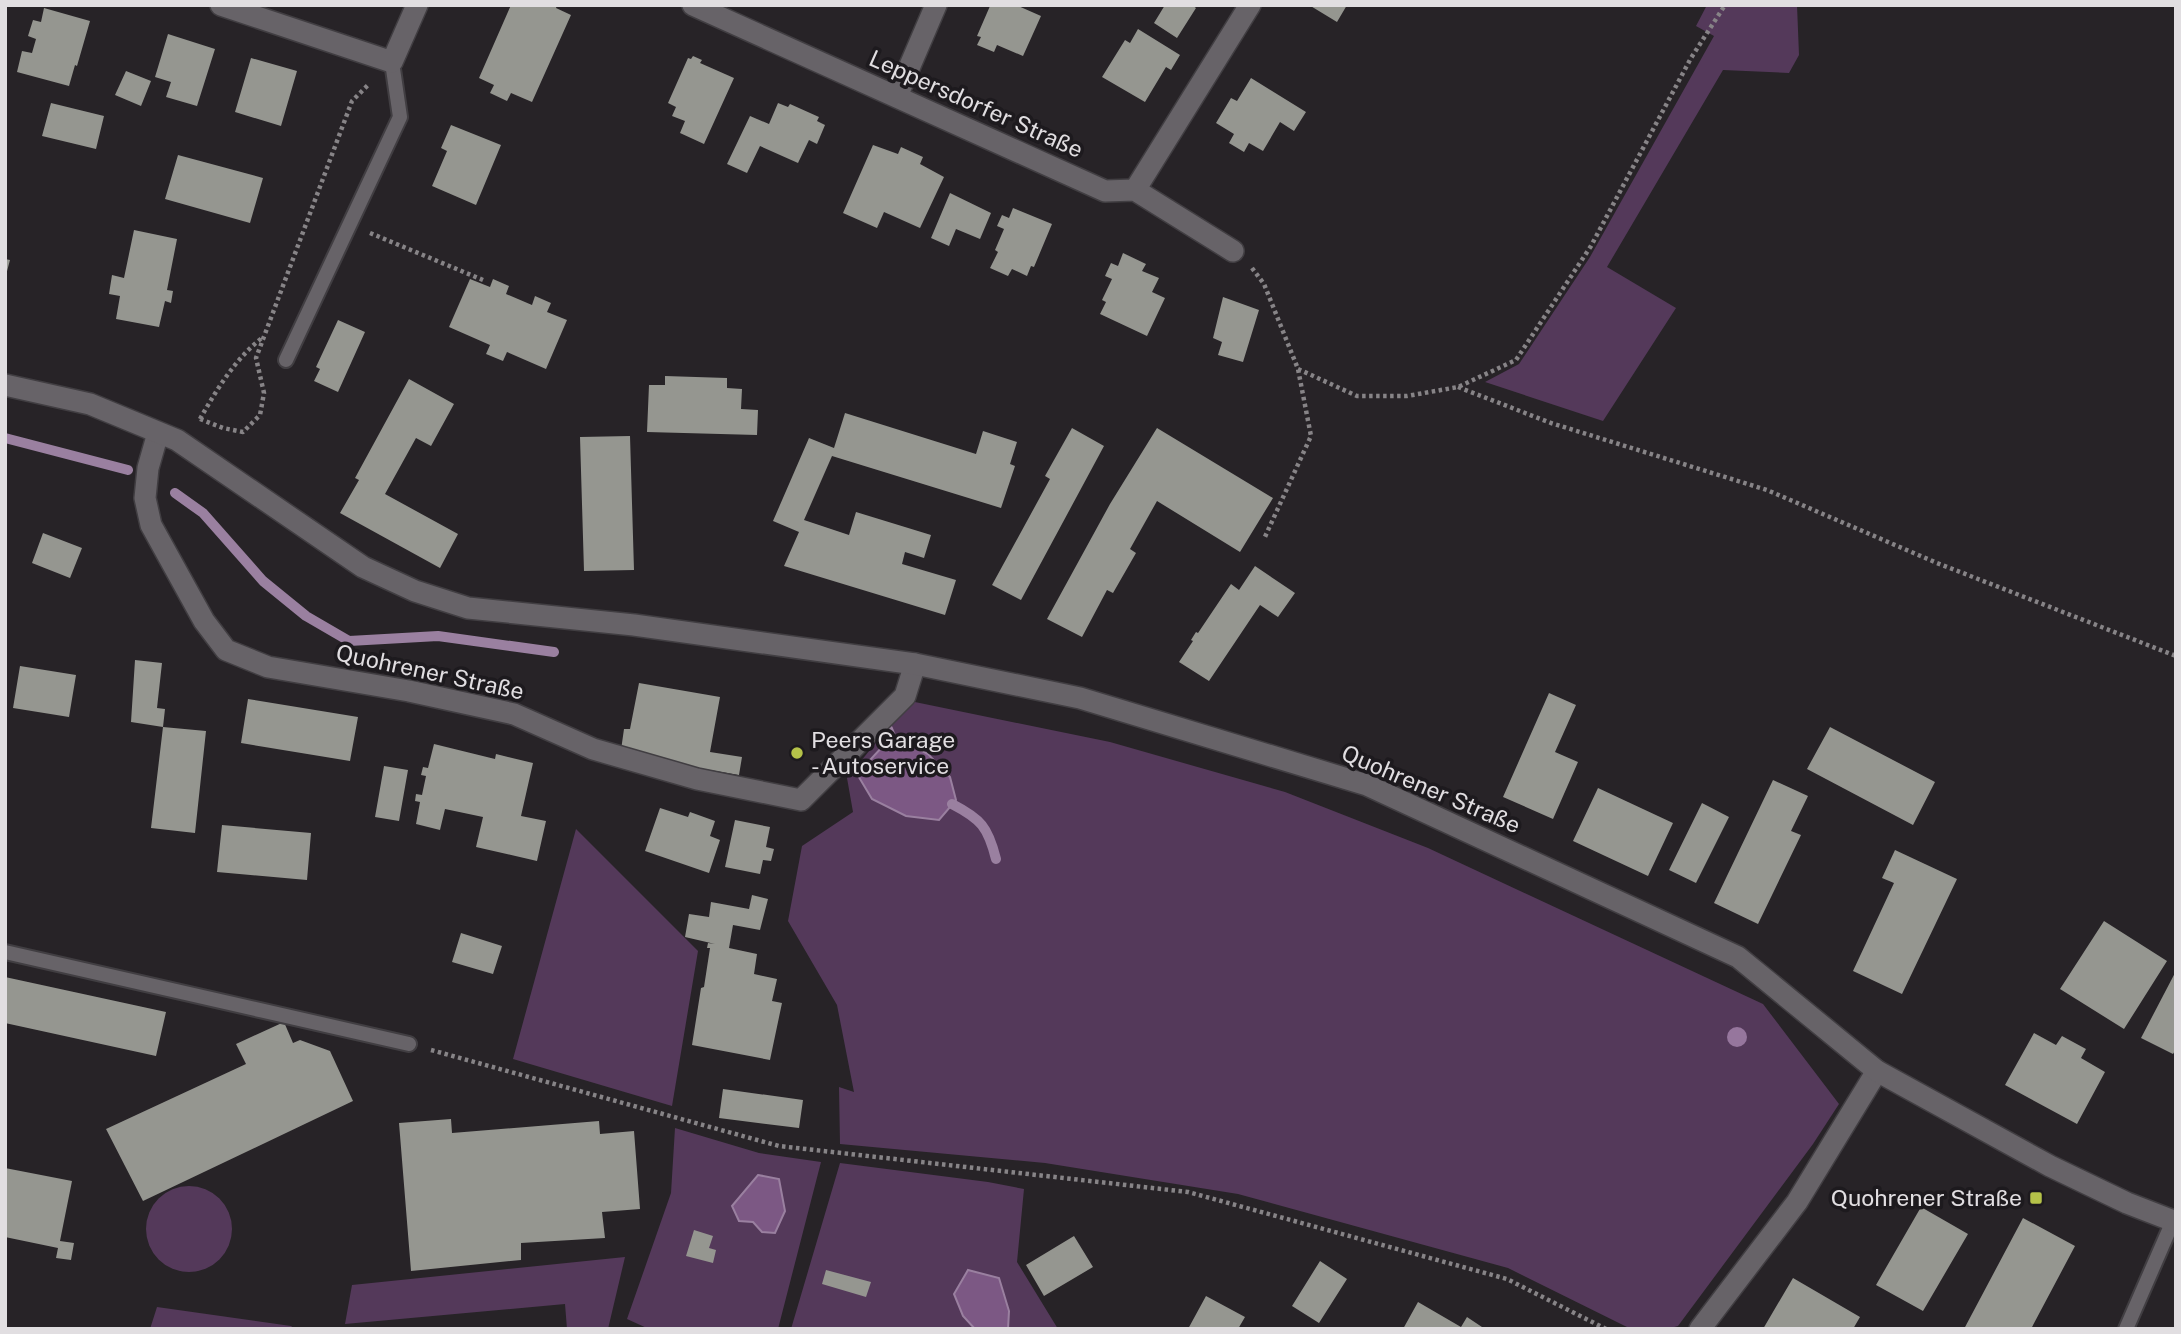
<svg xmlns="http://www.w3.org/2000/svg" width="2181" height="1334" font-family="'Public Sans',sans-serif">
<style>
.green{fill:#54395a;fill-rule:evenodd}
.water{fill:#7c5884;stroke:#9a80a0;stroke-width:2}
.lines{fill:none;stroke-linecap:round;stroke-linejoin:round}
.stream{stroke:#9a80a0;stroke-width:10}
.building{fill:#959690}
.service-casing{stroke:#413e42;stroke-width:18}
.minor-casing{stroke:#413e42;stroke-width:24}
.tertiary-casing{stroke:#413e42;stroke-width:24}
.path{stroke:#878487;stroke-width:4.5;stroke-dasharray:3.5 3.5;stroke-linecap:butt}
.service{stroke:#676368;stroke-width:14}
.minor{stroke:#676368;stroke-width:21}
.tertiary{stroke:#676368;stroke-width:21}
.tree{fill:#96769d}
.poi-dot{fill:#b5c249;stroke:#1d1a1e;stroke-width:2.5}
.labels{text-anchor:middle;stroke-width:7;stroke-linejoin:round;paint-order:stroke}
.street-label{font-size:23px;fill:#e1dee1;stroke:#1d1a1e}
.poi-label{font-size:23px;fill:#e1dee1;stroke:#1d1a1e;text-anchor:start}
</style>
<rect width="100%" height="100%" fill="#272327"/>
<!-- green -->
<path class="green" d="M1707 5H1797L1799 55 1789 73 1723 70 1607 267 1676 308 1603 421 1485 382 1519 364 1590 257 1714 36 1696 26Z
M910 701 1110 742 1285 792 1428 848 1763 1004 1839 1104 1813 1144 1678 1326 1667 1329H1631L1508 1268 1238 1194 1045 1163 840 1144 839 1087 854 1092 837 1005 788 921 802 846 853 812 847 778ZM905 742 928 754 950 777 956 800 884 745Z
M576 829 698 951 672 1106 513 1059Z
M675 1128 759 1153 821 1162 778 1329H649L627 1319 671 1193Z
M840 1163 988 1182 1024 1189 1017 1262 1058 1329H791Z
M146 1229a43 43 0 1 1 86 0a43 43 0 1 1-86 0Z
M625 1257 608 1329H567L565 1304 345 1324 352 1285Z
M157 1307 291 1326 295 1329H150Z"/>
<!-- water -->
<path class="water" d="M905 742 928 754 950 777 956 800 939 820 906 816 872 799 857 774 884 745Z
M758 1175 779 1179 785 1211 775 1233 762 1232 753 1222 739 1221 732 1206Z
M968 1270 999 1278 1009 1311 1008 1329H975L963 1316 954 1294Z"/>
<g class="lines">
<!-- stream -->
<path class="stream" d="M5 438 128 470
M175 493 203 513 263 581 306 616 349 641 438 636 554 652
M888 729 894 744
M952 804C981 819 988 827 996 859"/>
</g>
<!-- building -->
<path class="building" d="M511 5H557L556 8 571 15 532 102 511 93 507 101 490 93 494 85 479 78Z
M994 5H1016L1041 16 1023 56 997 45 994 52 977 45 981 37 977 36 990 6Z
M1165 5H1192L1196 8 1177 38 1154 23Z
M1309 5H1347L1337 22Z
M44 8 90 21 77 66 75 65 69 86 17 72 22 51 32 53 36 39 28 36 33 20 41 22Z
M1138 29 1180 55 1171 70 1166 67 1145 102 1102 77 1125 40 1130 43Z
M168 34 215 49 197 106 166 97 171 82 155 77Z
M693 56 702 60 700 63 734 78 704 144 680 133 685 121 672 116 676 107 668 103 688 58 691 59Z
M251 58 297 71 281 126 235 112Z
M126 71 151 81 141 106 115 95Z
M1251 78 1306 112 1294 131 1280 122 1263 151 1249 143 1244 152 1229 143 1234 134 1216 123 1231 98 1237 101Z
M51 103 104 116 96 149 42 136Z
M778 103 788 107 790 104 819 117 817 121 825 125 817 144 809 140 798 163 760 146 747 173 727 164 750 116 769 124Z
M451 125 501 145 476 205 432 186 447 151 441 148Z
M873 145 898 154 901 147 923 157 920 164 944 177 920 228 884 212 877 228 843 213Z
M178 155 263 178 250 223 165 199Z
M950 193 991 213 980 239 956 229 949 246 931 238Z
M1013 208 1052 224 1034 267 1031 266 1027 276 1012 269 1008 276 990 268 998 252 995 250 1004 229 997 226 1002 215 1009 218Z
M134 230 177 239 167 290 173 291 171 303 165 301 159 327 116 319 120 296 109 294 112 275 124 278Z
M1123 253 1146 264 1142 271 1159 278 1152 292 1165 298 1147 336 1100 314 1106 302 1102 300 1112 279 1105 276 1111 263 1118 266Z
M5 259 10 260 6 275H5Z
M470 279 490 287 493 279 509 286 506 294 532 305 535 296 551 303 547 312 567 320 546 369 507 352 503 361 486 354 490 345 449 327Z
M1223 297 1259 310 1243 362 1218 355 1222 342 1213 338Z
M338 320 365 332 338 392 314 381 320 369 316 367Z
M665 376 727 378V388L742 389 741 409 758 410 757 435 647 432 649 385H665Z
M409 379 454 404 431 446 416 438 385 494 458 534 440 568 340 513 359 480 355 478Z
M845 413 976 454 983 431 1017 442 1010 464 1015 466 1001 508 832 456 804 520 849 535 856 512 931 535 924 558 905 552 902 564 956 580 945 615 784 566 799 532 773 521 809 438 834 448Z
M1072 428 1104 446 1021 600 992 585 1050 479 1045 476Z
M1157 428 1273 498 1240 552 1157 501 1130 549 1136 553 1113 593 1107 590 1082 637 1047 619 1110 504Z
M630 436 634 570 584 571 580 437Z
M43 533 82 548 70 578 32 563Z
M1255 566 1295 593 1278 617 1260 605 1209 681 1179 662 1193 641 1191 640 1196 632 1198 633 1231 584 1239 590Z
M135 660 162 663 157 708 165 709 163 727 131 722Z
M20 666 76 675 69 717 13 708Z
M639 683 720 697 710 752 742 757 739 775 658 761 621 750 624 729H630Z
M1549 693 1576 705 1555 752 1578 762 1553 819 1503 797Z
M248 699 358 717 350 761 241 743Z
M163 727 206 731 195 833 151 828Z
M1830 727 1935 782 1913 825 1807 769Z
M434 744 495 759 496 754 533 763 521 816 546 821 537 861 476 847 483 817 445 809 440 830 416 824 420 802 415 801 416 794 422 795 426 776 421 775 423 767 428 768Z
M384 766 408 770 399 821 375 817Z
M1773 780 1808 796 1791 831 1801 835 1758 924 1714 903Z
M1598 788 1673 823 1648 876 1573 841Z
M1702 803 1729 817 1696 883 1669 870Z
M660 808 688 817 690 812 715 821 710 836 720 840 709 873 645 851Z
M735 820 770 827 766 847 774 849 771 861 763 860 760 874 725 867Z
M222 825 311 833 307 880 217 872Z
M1895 850 1957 879 1902 994 1853 971 1894 883 1882 878Z
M752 895 768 899 760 930 733 925 729 948 757 954 754 974 777 979 772 1001 782 1003 770 1060 692 1045 701 988 704 987 710 948H707L708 943 715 944 685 937 689 914 709 917 711 902 749 909Z
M2104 921 2167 961 2124 1029 2060 989Z
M461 933 502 946 493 974 452 962Z
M2176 971V1049L2173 1054 2141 1038Z
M5 977 166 1012 156 1056 5 1023Z
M284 1022 293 1043 300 1040 330 1051 353 1101 143 1201 106 1129 246 1064 236 1044Z
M2034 1033 2056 1045 2062 1036 2086 1049 2081 1058 2105 1072 2077 1124 2005 1085Z
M723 1089 803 1100 799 1128 719 1118Z
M451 1119 452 1133 599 1121 600 1134 634 1131 640 1209 602 1212 605 1238 521 1243V1260L411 1271 399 1123Z
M5 1168 72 1181 60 1241 74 1243 71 1260 56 1258 58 1248 5 1237Z
M1921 1207 1968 1234 1923 1311 1876 1285Z
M2023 1218 2075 1246 2031 1329H1964Z
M694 1230 713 1236 709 1248 716 1250 713 1263 686 1256Z
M1074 1236 1093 1267 1044 1296 1026 1265Z
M1320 1261 1347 1279 1319 1323 1292 1306Z
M826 1270 871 1282 866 1297 822 1284Z
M1793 1278 1860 1317 1853 1329H1763Z
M1206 1296 1245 1317 1238 1329H1188Z
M1418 1302 1461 1327 1467 1317 1485 1329H1403Z"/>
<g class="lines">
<!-- service casing -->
<g class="service-casing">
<path id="service" d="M286 360 400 117 392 62
M5 952 409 1044
M2126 1329 2173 1221"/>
</g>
<!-- minor casing -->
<g class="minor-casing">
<path id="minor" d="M221 5 392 62 417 5
M693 5 1105 191 1135 190 1233 251
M897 96 936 5
M1135 190 1250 5
M158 433 148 468 145 498 151 525 204 621 226 650 268 667 409 691 514 714 593 749 697 779 801 800 905 696 915 664
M1700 1329 1797 1202 1877 1071"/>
</g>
<!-- tertiary casing -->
<g class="tertiary-casing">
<path id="tertiary" d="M5 385 90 404 177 440 363 567 415 591 468 608 634 625 915 664 1080 698 1367 785 1738 957 1877 1071 2050 1166 2127 1203 2176 1222"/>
</g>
<!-- path -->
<path class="path" d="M370 233 483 280
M1252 268 1264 284 1298 369 1311 436 1264 539
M1298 369 1357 396H1407L1458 387 1516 360 1591 246 1691 58 1725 5
M1458 387 1551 423 1767 490 1937 563 2176 656
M200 419 223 428 243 432 260 415 264 393 256 358 352 101 368 85
M200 419C217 389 235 359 263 337
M431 1050 779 1146 1188 1192 1507 1279 1606 1329"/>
<!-- service -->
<use href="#service" class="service"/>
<!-- minor -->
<use href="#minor" class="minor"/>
<!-- tertiary -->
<use href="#tertiary" class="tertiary"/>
</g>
<!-- trees -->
<circle class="tree" cx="1737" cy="1037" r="10"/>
<!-- markers -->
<g class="poi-dot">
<circle cx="797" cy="753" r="7"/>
<rect x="2029" y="1191" width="14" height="14" rx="3.5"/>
</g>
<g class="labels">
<!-- street labels -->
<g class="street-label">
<text transform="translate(976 104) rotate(24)" y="8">Leppersdorfer Straße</text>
<text transform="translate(430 672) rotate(12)" y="8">Quohrener Straße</text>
<text transform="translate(1431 789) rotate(23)" y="8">Quohrener Straße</text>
</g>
<!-- poi labels -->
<g class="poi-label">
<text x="811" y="748">Peers Garage<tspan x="811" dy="26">- Autoservice</tspan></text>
<text x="2022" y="1206" text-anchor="end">Quohrener Straße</text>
</g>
</g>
<!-- border -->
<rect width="2181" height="1334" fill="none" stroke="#e1dee1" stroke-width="14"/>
</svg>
